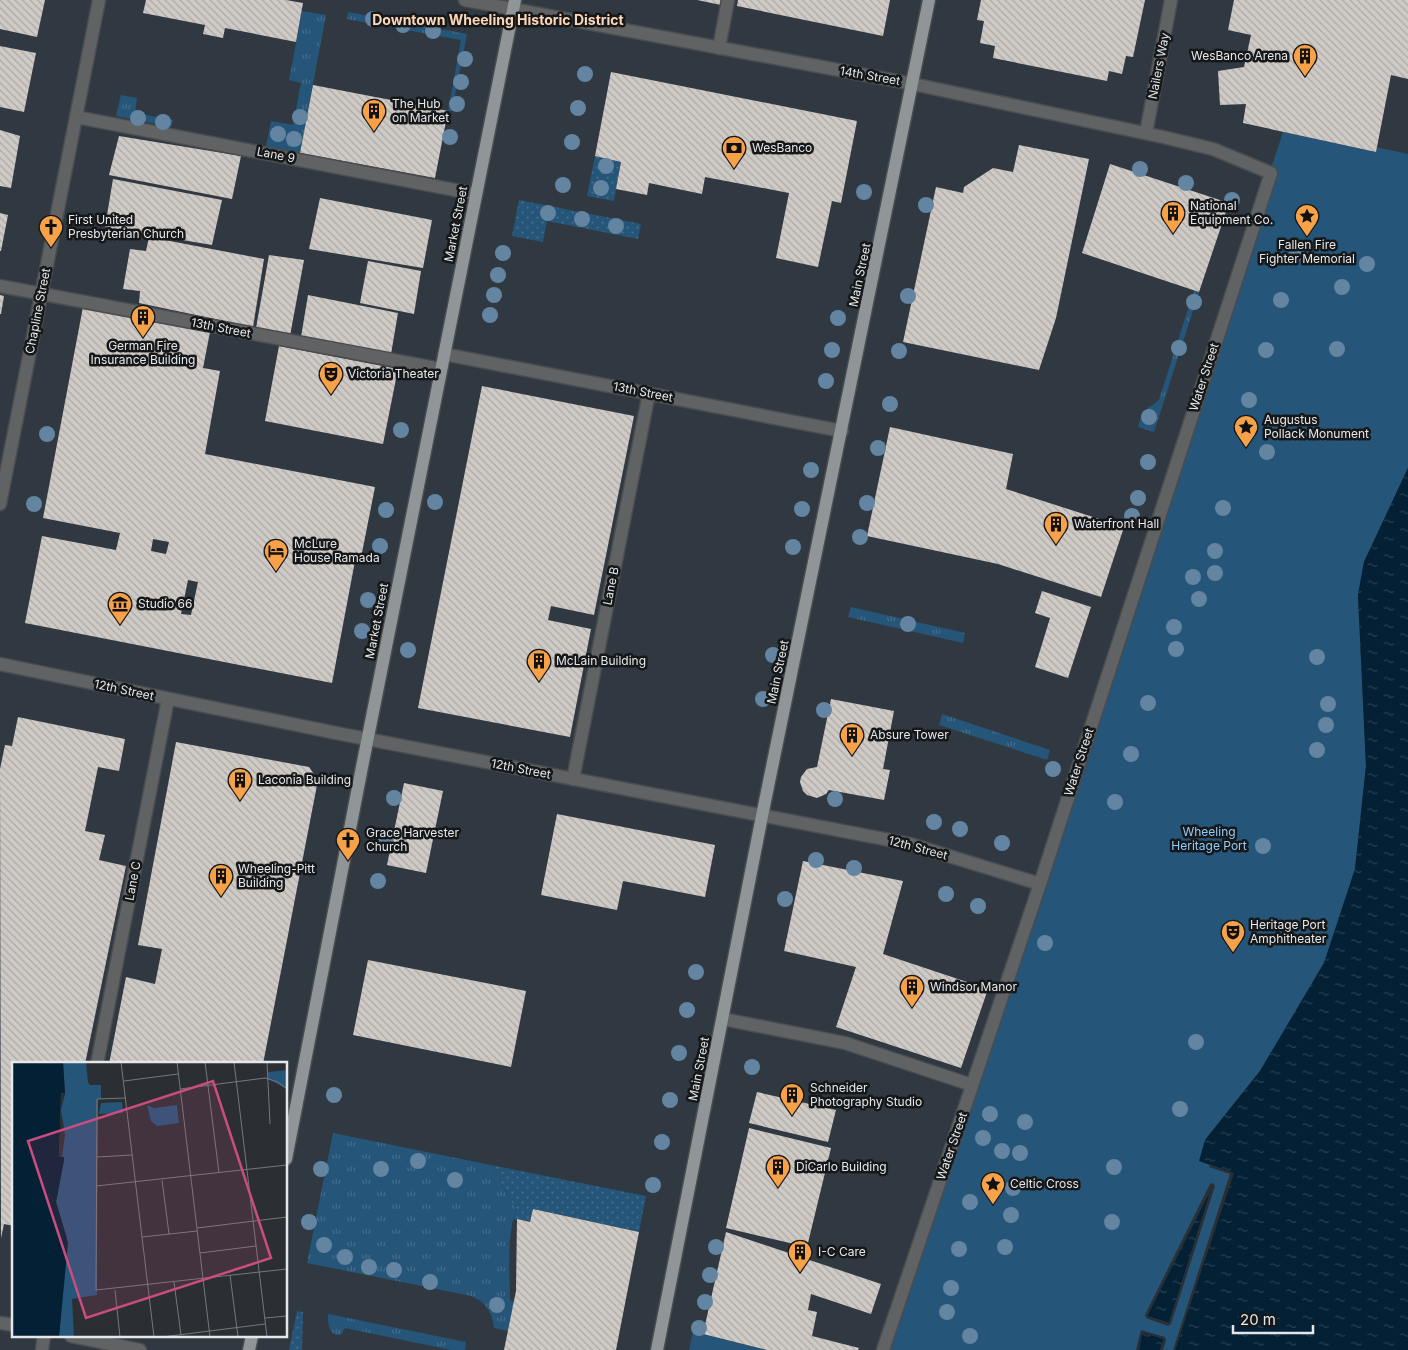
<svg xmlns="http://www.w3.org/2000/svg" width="1408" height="1350" font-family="Inter,sans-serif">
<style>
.built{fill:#303941;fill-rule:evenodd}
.grass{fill:url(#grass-tufts)}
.park{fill:#255578}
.garden{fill:url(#garden-dots)}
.water{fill:url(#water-ripples)}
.pier{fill:#2b2f33;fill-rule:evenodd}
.building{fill:url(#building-back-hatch);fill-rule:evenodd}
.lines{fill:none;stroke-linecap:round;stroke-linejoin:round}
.service-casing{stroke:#494d50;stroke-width:15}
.minor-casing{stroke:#494d50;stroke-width:15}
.tertiary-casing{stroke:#494d50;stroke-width:15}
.primary-casing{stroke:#494d50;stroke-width:15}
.service{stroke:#606264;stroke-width:12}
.minor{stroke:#606264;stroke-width:12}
.tertiary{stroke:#606264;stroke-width:12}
.primary{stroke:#909598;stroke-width:12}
.tree{fill:#6385a1}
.labels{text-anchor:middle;stroke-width:5;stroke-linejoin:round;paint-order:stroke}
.poi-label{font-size:12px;fill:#e5e8ea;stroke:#151719;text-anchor:start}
.street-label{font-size:12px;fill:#e5e8ea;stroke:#151719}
.park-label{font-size:12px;fill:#90ccfb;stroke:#151719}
.neighbourhood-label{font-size:14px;font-weight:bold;fill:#fdd7b7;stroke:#151719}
.inset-road{fill:none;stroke:#75797c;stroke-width:1}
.view{fill:#cb4c7f;fill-opacity:0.15;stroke:#cb4c7f;stroke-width:2.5}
.inset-edge{fill:none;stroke:#e5e8ea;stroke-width:2.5}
</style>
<defs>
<pattern id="grass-tufts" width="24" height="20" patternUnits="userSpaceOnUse" patternTransform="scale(1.25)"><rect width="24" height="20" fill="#255578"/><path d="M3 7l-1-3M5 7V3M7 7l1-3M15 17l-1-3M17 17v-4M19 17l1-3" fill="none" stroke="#446d8b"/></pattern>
<pattern id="garden-dots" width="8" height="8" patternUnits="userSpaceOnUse" patternTransform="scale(1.25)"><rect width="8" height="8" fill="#255578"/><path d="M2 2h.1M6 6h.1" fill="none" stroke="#446d8b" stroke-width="1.8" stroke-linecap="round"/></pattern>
<pattern id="water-ripples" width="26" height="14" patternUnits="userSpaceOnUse" patternTransform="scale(1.25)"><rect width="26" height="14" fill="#042034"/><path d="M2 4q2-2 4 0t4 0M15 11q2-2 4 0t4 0" fill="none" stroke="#284052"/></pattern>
<pattern id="building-back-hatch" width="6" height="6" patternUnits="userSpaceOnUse" patternTransform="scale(1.25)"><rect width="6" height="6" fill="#cfcac5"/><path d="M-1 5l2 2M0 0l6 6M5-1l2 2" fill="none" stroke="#aca9a5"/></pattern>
</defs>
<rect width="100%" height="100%" fill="#2b2f33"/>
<!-- built -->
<path class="built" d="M0 0H1408V154L1378 147 1376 152 1280 145 1040 884 883 1350H0ZM14 1064H286V1336H14Z"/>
<!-- grass -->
<path class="grass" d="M302 11 326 15 300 153 266 146 271 121 293 125 301 83 289 80Z
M348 12 467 34 452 111H448L461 40 347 19Z
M121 95 137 98 135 113 173 120 171 127 116 116Z
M1194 290 1199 292 1154 432 1138 427 1142 413 1159 400Z
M851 607 965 633 963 643 848 617Z
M942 714 1050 750 1047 760 939 725Z
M333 1133 491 1165 516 1210C506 1238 510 1272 510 1300L514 1302 508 1331 494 1328C492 1312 486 1302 471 1296L307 1263Z
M328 1314 466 1342 465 1350H451L345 1328 341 1335C328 1336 328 1323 328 1314Z"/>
<!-- park -->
<path class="park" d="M1283 132 1376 152 1377 147 1408 154V468L1364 562 1358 595 1366 766 1355 869 1324 963 1260 1071 1205 1140 1234 1173 1175 1350H883Z
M693 1332 767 1350H689Z"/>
<!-- garden -->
<path class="garden" d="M595 156 621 162 614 201 587 196Z
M519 200 641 224 638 239 547 221 543 242 512 236Z
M491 1165 646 1196 639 1232 533 1209 530 1222 513 1219 516 1210Z
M297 1311 303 1312 302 1350H289Z"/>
<!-- water -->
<path class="water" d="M1408 468V1350H1175L1233 1173 1199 1161 1205 1140 1260 1071 1324 963 1355 869 1366 766 1358 595 1364 562Z
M1213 1185 1169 1323 1147 1316Z
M1142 1332 1164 1339 1160 1350H1139Z"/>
<!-- pier -->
<path class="pier" d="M1210 1165 1234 1173 1175 1350H1173L1230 1174 1209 1167Z
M1213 1183 1215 1186 1171 1324 1168 1326 1146 1318 1145 1315 1210 1184ZM1211 1189 1169 1323 1147 1316Z
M1141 1330 1165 1337 1166 1340 1163 1350H1160L1164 1339 1142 1332 1139 1350H1136Z"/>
<!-- building -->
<path class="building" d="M0 0H45L37 37 0 29Z
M146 0H286L303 3 296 42 225 28 223 38 203 34 205 25 143 13Z
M697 0H722L721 5Z
M738 0H890L883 36 737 6Z
M981 0H1145L1133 57 1126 56 1122 74 1109 71 1107 81 993 58 995 46 980 43 984 21 977 20Z
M1234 0H1408V79L1391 75 1376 152 1243 123 1246 104 1220 105 1218 71 1244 67 1251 35 1228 30Z
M0 46 36 53 24 112 0 107Z
M611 72 857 121 841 203 832 201 818 267 776 258 789 193 705 177 702 194 649 183 647 195 616 189 621 162 595 156Z
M313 85 448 111 435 178 300 153Z
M0 130 20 136 11 188 0 186Z
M119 136 241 156 232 199 109 175Z
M1019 145 1089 159 1056 318 1039 370 903 342 936 187 963 193 964 187 993 168 1013 172Z
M1110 164 1229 203 1199 292 1082 253Z
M113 179 222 200 212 245 105 227Z
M320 198 432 220 423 268 309 249Z
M0 213 8 215 1 251H0Z
M149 237 264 259 253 327 139 303 140 291 123 289 130 249 146 251Z
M269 255 304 260 290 336 256 328Z
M368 261 421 271 414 314 360 303Z
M0 295 4 296 1 314H0Z
M308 295 398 313 391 354 301 337Z
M83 307 210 332 203 368 220 371 205 454 375 487 360 563 355 561 332 683 25 623 42 536 116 550 120 533 43 518ZM153 539 169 542 166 554 151 551ZM188 580 198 582 191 615 181 614Z
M279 346 398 369 383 444 265 421Z
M482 386 634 416 594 615 551 606 548 620 591 629 570 737 418 708Z
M890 427 1013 454 1006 489 1124 527 1101 597 998 564 867 536Z
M1042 591 1091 607 1068 678 1035 667 1050 618 1035 613Z
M831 699 894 711 883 769 890 770 884 800 829 790 826 794 817 798 807 795 803 791 800 782 801 777 807 769 817 767Z
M18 717 125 739 119 771 98 767 85 831 105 835 99 860 126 866 85 1064H14V1226L4 1224 1 1238 0 769 5 745 12 746Z
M176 742 309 767 318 780 263 1064H109L126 977 155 984 162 949 138 945Z
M404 783 443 791 426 873 387 865Z
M557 814 715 845 705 897 623 881 617 910 541 895Z
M803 861 903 881 883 954 988 989 961 1068 836 1027 856 967 784 951Z
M368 960 526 991 511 1067 353 1035Z
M757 1092 836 1110 828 1142 749 1123Z
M749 1128 831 1148 807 1247 726 1228Z
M533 1209 639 1232 616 1350H504L516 1291 517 1219 530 1222Z
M726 1232 881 1284 871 1314 811 1294 808 1310 817 1312 812 1336 859 1348 858 1350H767L703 1334Z"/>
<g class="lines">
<!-- service casing -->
<g class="service-casing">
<path id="service" d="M719 48 728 0
M76 117 476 194
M0 286 441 369
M444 354 842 431
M573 779 649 393
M723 1019 845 1043 972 1085
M97 1064 168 699
M42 1350 44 1336"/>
</g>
<!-- minor casing -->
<g class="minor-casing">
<path id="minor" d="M1146 133 1171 0
M0 664 336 733 910 844 1040 884
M883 1350 1040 884 1271 173 1213 149 1163 137 913 84"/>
</g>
<!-- tertiary casing -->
<g class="tertiary-casing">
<path id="tertiary" d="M465 0 913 84
M0 504 99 0
M0 1323 14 1325
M71 1336 140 1350"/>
</g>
<!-- primary casing -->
<g class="primary-casing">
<path id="primary" d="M286 1159 362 767 515 0
M249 1350 252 1336
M657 1350 762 816 929 0"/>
</g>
<!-- service -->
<use href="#service" class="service"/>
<!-- minor -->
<use href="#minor" class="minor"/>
<!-- tertiary -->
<use href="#tertiary" class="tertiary"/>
<!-- primary -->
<use href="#primary" class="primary"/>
</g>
<!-- trees -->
<g class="tree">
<circle cx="373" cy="19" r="8"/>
<circle cx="403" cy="25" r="8"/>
<circle cx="433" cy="31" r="8"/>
<circle cx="465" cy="59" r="8"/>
<circle cx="585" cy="74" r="8"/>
<circle cx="461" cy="82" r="8"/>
<circle cx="457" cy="104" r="8"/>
<circle cx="578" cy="108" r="8"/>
<circle cx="300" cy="117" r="8"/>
<circle cx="138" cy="118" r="8"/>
<circle cx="163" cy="122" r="8"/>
<circle cx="278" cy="134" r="8"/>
<circle cx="450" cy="137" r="8"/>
<circle cx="294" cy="139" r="8"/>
<circle cx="572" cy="142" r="8"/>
<circle cx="606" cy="166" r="8"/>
<circle cx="1140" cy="169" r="8"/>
<circle cx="1186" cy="183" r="8"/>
<circle cx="563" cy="185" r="8"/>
<circle cx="601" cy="188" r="8"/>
<circle cx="864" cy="192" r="8"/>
<circle cx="1232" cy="200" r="8"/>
<circle cx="926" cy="205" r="8"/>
<circle cx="548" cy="213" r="8"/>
<circle cx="582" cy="219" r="8"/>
<circle cx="616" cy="226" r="8"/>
<circle cx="503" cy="253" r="8"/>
<circle cx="1297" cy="253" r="8"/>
<circle cx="1367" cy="264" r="8"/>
<circle cx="498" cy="275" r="8"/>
<circle cx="1342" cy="287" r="8"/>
<circle cx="494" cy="295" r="8"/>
<circle cx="908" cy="296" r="8"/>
<circle cx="1281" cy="300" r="8"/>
<circle cx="1194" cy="302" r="8"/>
<circle cx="490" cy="315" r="8"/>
<circle cx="838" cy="318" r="8"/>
<circle cx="1179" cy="348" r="8"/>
<circle cx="1337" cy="349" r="8"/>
<circle cx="832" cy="350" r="8"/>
<circle cx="1266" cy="350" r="8"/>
<circle cx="899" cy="351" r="8"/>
<circle cx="826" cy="381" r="8"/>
<circle cx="1249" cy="400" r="8"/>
<circle cx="890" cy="404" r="8"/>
<circle cx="1149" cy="417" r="8"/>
<circle cx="401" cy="430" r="8"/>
<circle cx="47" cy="434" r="8"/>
<circle cx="878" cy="448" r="8"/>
<circle cx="1267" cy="452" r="8"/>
<circle cx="1148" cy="462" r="8"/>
<circle cx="811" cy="470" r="8"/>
<circle cx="1138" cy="498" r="8"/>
<circle cx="435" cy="502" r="8"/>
<circle cx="867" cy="503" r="8"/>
<circle cx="34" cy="504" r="8"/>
<circle cx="1223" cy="508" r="8"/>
<circle cx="802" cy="509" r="8"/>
<circle cx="386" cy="510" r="8"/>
<circle cx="1132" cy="516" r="8"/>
<circle cx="860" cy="537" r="8"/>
<circle cx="380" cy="546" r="8"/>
<circle cx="793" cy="547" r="8"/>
<circle cx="1215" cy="551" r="8"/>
<circle cx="1215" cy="573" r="8"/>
<circle cx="1193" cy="577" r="8"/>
<circle cx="1199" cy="599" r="8"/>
<circle cx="368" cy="600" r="8"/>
<circle cx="908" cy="624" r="8"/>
<circle cx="1174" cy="627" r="8"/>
<circle cx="362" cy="631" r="8"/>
<circle cx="1176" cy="649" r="8"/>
<circle cx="408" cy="650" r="8"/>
<circle cx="773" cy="655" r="8"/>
<circle cx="1317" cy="657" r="8"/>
<circle cx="763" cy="699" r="8"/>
<circle cx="1148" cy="703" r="8"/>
<circle cx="1328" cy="704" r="8"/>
<circle cx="824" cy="710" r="8"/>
<circle cx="1326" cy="725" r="8"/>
<circle cx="1317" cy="750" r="8"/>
<circle cx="1131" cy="754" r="8"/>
<circle cx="1053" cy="769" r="8"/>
<circle cx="394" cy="798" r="8"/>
<circle cx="835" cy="799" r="8"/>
<circle cx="1115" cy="802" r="8"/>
<circle cx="934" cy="822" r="8"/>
<circle cx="960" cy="829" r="8"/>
<circle cx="386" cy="839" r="8"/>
<circle cx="1002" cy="843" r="8"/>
<circle cx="1263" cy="846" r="8"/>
<circle cx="816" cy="860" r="8"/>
<circle cx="854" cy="868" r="8"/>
<circle cx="378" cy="881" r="8"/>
<circle cx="946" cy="894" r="8"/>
<circle cx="785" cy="899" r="8"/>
<circle cx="978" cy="906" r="8"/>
<circle cx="1045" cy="943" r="8"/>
<circle cx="696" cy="972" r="8"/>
<circle cx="687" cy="1010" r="8"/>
<circle cx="1196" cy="1042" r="8"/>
<circle cx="679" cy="1053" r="8"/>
<circle cx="752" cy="1067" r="8"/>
<circle cx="334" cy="1095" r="8"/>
<circle cx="670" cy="1100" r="8"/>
<circle cx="1180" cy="1109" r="8"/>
<circle cx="990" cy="1114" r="8"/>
<circle cx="1025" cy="1122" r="8"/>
<circle cx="983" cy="1138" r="8"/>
<circle cx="662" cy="1142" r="8"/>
<circle cx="1002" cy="1151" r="8"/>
<circle cx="1020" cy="1153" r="8"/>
<circle cx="418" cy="1161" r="8"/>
<circle cx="1114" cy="1167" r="8"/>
<circle cx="321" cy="1169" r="8"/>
<circle cx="381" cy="1169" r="8"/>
<circle cx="455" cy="1180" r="8"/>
<circle cx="996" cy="1184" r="8"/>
<circle cx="653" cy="1185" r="8"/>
<circle cx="1013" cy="1188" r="8"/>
<circle cx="970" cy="1202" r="8"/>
<circle cx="1011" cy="1215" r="8"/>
<circle cx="309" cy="1222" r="8"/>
<circle cx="1112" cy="1222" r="8"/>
<circle cx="324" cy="1245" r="8"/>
<circle cx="716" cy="1247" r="8"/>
<circle cx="1005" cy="1247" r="8"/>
<circle cx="959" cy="1249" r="8"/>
<circle cx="345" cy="1257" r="8"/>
<circle cx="369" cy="1267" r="8"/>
<circle cx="394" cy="1270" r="8"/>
<circle cx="710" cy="1275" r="8"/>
<circle cx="430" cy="1282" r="8"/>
<circle cx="951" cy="1288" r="8"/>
<circle cx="705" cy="1302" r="8"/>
<circle cx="497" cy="1305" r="8"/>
<circle cx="947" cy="1312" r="8"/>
<circle cx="699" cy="1328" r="8"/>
<circle cx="970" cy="1336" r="8"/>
</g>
<!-- icons -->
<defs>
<g id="building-pin" transform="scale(1.25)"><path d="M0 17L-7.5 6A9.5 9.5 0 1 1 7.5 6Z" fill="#f7a149" stroke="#151719"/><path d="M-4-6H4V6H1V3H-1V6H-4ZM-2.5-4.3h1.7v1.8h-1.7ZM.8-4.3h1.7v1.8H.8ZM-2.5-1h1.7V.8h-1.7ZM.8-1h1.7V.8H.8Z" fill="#111"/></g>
<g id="bank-pin" transform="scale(1.25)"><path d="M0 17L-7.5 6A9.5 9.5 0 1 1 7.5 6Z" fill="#f7a149" stroke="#151719"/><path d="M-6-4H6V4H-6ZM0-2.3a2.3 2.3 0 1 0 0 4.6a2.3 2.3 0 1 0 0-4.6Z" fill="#111"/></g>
<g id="sight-pin" transform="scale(1.25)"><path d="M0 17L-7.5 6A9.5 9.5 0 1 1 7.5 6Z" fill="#f7a149" stroke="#151719"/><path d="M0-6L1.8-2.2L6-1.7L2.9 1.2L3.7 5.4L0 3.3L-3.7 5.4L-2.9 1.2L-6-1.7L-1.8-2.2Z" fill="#111"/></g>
<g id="church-pin" transform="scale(1.25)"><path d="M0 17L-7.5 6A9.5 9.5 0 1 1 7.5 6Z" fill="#f7a149" stroke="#151719"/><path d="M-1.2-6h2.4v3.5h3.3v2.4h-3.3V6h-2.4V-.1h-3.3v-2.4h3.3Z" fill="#111"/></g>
<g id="theatre-pin" transform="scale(1.25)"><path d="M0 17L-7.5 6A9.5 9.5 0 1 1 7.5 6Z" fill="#f7a149" stroke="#151719"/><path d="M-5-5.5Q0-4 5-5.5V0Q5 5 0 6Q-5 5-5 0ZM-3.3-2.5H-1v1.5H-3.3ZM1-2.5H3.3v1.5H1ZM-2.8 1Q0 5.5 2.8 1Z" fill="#111"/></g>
<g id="hotel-pin" transform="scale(1.25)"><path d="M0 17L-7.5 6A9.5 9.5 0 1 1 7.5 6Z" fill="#f7a149" stroke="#151719"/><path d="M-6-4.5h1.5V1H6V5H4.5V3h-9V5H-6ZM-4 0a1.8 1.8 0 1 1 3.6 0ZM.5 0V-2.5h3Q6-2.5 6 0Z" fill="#111"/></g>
<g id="museum-pin" transform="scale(1.25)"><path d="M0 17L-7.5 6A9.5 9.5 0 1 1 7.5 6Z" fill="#f7a149" stroke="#151719"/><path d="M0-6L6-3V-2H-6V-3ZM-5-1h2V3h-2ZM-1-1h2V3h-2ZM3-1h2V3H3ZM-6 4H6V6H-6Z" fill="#111"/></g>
</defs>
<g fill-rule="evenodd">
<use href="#building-pin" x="1305" y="56"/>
<use href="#building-pin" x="374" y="111"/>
<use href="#bank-pin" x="734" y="148"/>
<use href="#building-pin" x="1173" y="213"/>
<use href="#sight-pin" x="1307" y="216"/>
<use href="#church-pin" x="51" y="227"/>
<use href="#building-pin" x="143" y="317"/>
<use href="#theatre-pin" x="331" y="374"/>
<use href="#sight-pin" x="1246" y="427"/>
<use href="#building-pin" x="1056" y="524"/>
<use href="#hotel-pin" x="276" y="551"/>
<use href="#museum-pin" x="120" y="604"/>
<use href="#building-pin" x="539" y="661"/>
<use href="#building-pin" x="852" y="735"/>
<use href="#building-pin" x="240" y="780"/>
<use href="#church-pin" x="348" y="840"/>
<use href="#building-pin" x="221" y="876"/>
<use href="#theatre-pin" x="1233" y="932"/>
<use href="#building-pin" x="912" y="987"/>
<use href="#building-pin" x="792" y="1095"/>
<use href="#building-pin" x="778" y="1167"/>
<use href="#sight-pin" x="993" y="1184"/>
<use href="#building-pin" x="800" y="1252"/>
</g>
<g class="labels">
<!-- poi labels -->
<g class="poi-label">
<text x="1288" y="60" text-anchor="end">WesBanco Arena</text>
<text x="392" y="108">The Hub<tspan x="392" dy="14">on Market</tspan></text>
<text x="752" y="152">WesBanco</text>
<text x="1190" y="210">National<tspan x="1190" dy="14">Equipment Co.</tspan></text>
<text x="68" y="224">First United<tspan x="68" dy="14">Presbyterian Church</tspan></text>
<text x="1307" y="249" text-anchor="middle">Fallen Fire<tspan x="1307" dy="14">Fighter Memorial</tspan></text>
<text x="143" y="350" text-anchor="middle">German Fire<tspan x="143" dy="14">Insurance Building</tspan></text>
<text x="348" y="378">Victoria Theater</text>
<text x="1264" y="424">Augustus<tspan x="1264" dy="14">Pollack Monument</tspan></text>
<text x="1074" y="528">Waterfront Hall</text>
<text x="294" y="548">McLure<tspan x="294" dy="14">House Ramada</tspan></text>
<text x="138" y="608">Studio 66</text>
<text x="556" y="665">McLain Building</text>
<text x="870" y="739">Absure Tower</text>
<text x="258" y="784">Laconia Building</text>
<text x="366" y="837">Grace Harvester<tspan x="366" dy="14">Church</tspan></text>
<text x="238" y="873">Wheeling-Pitt<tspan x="238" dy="14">Building</tspan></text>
<text x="1250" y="929">Heritage Port<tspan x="1250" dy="14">Amphitheater</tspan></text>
<text x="930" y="991">Windsor Manor</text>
<text x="810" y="1092">Schneider<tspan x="810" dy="14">Photography Studio</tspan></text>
<text x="796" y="1171">DiCarlo Building</text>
<text x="1010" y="1188">Celtic Cross</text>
<text x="818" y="1256">I-C Care</text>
</g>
<!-- street labels -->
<g class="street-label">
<text transform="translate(1159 66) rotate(-79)" y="4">Nailers Way</text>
<text transform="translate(870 76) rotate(10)" y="4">14th Street</text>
<text transform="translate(276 155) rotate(11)" y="4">Lane 9</text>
<text transform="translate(456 224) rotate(-79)" y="4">Market Street</text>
<text transform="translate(860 275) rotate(-78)" y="4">Main Street</text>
<text transform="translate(38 311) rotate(-79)" y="4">Chapline Street</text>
<text transform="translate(221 328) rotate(11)" y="4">13th Street</text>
<text transform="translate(1204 377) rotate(-72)" y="4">Water Street</text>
<text transform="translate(643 392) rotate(11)" y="4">13th Street</text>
<text transform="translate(611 586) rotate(-79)" y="4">Lane B</text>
<text transform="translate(377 621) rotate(-79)" y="4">Market Street</text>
<text transform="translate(778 672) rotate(-78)" y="4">Main Street</text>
<text transform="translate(124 690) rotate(12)" y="4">12th Street</text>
<text transform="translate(1079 762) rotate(-72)" y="4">Water Street</text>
<text transform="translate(521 769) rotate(11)" y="4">12th Street</text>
<text transform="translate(918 848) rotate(15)" y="4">12th Street</text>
<text transform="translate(133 881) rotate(-79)" y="4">Lane C</text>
<text transform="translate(699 1069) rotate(-79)" y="4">Main Street</text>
<text transform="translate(952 1146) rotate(-71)" y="4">Water Street</text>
</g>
<!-- park labels -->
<g class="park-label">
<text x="1209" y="836">Wheeling<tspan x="1209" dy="14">Heritage Port</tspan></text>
</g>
<!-- neighbourhood labels -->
<g class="neighbourhood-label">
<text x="498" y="25">Downtown Wheeling Historic District</text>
</g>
</g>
<!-- overview -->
<g transform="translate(12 1062)">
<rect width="275" height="275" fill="#2b2f33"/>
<path d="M135 43 142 46 165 43 167 61 145 64 139 59Z" fill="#255578"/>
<path d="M275 8V27L256 17V10Z" fill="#255578"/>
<path d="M51 0H74L76 20 78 23H89V37H86L85 233 60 237 62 275 47 274 55 176 44 140 52 98 47 95 49 31H53ZM110 40 111 51 87 52 89 41Z" fill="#255578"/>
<path d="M0 0H51L53 32 49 31 47 95H52V98L44 140 56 181 47 275H0Z" fill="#042034"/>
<path d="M49 31 53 32 49 48 53 73 50 95H47Z" fill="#2b2f33"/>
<path class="inset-road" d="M109 0 142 275M165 0 198 275M193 0 207 111M222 0 255 275M255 0 258 62M112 19 166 12M168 27 253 16 266 20 275 27M114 36 85 37 84 228 275 207M85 95 120 93M150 118 157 172M84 124 275 103M185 166 275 155M130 175 185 169M188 191 244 184M218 213 226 275M162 220 169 273M103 228 108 275M253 256 275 254M150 275 253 262"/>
<path class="view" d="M201 19 259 196 74 256 16 79Z"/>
<rect width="275" height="275" class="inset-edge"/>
</g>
<!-- scale -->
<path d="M1233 1325v8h80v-8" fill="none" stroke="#e5e8ea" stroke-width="2.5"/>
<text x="1240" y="1325" font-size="15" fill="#e5e8ea" stroke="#151719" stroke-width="4" paint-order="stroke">20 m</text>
</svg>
